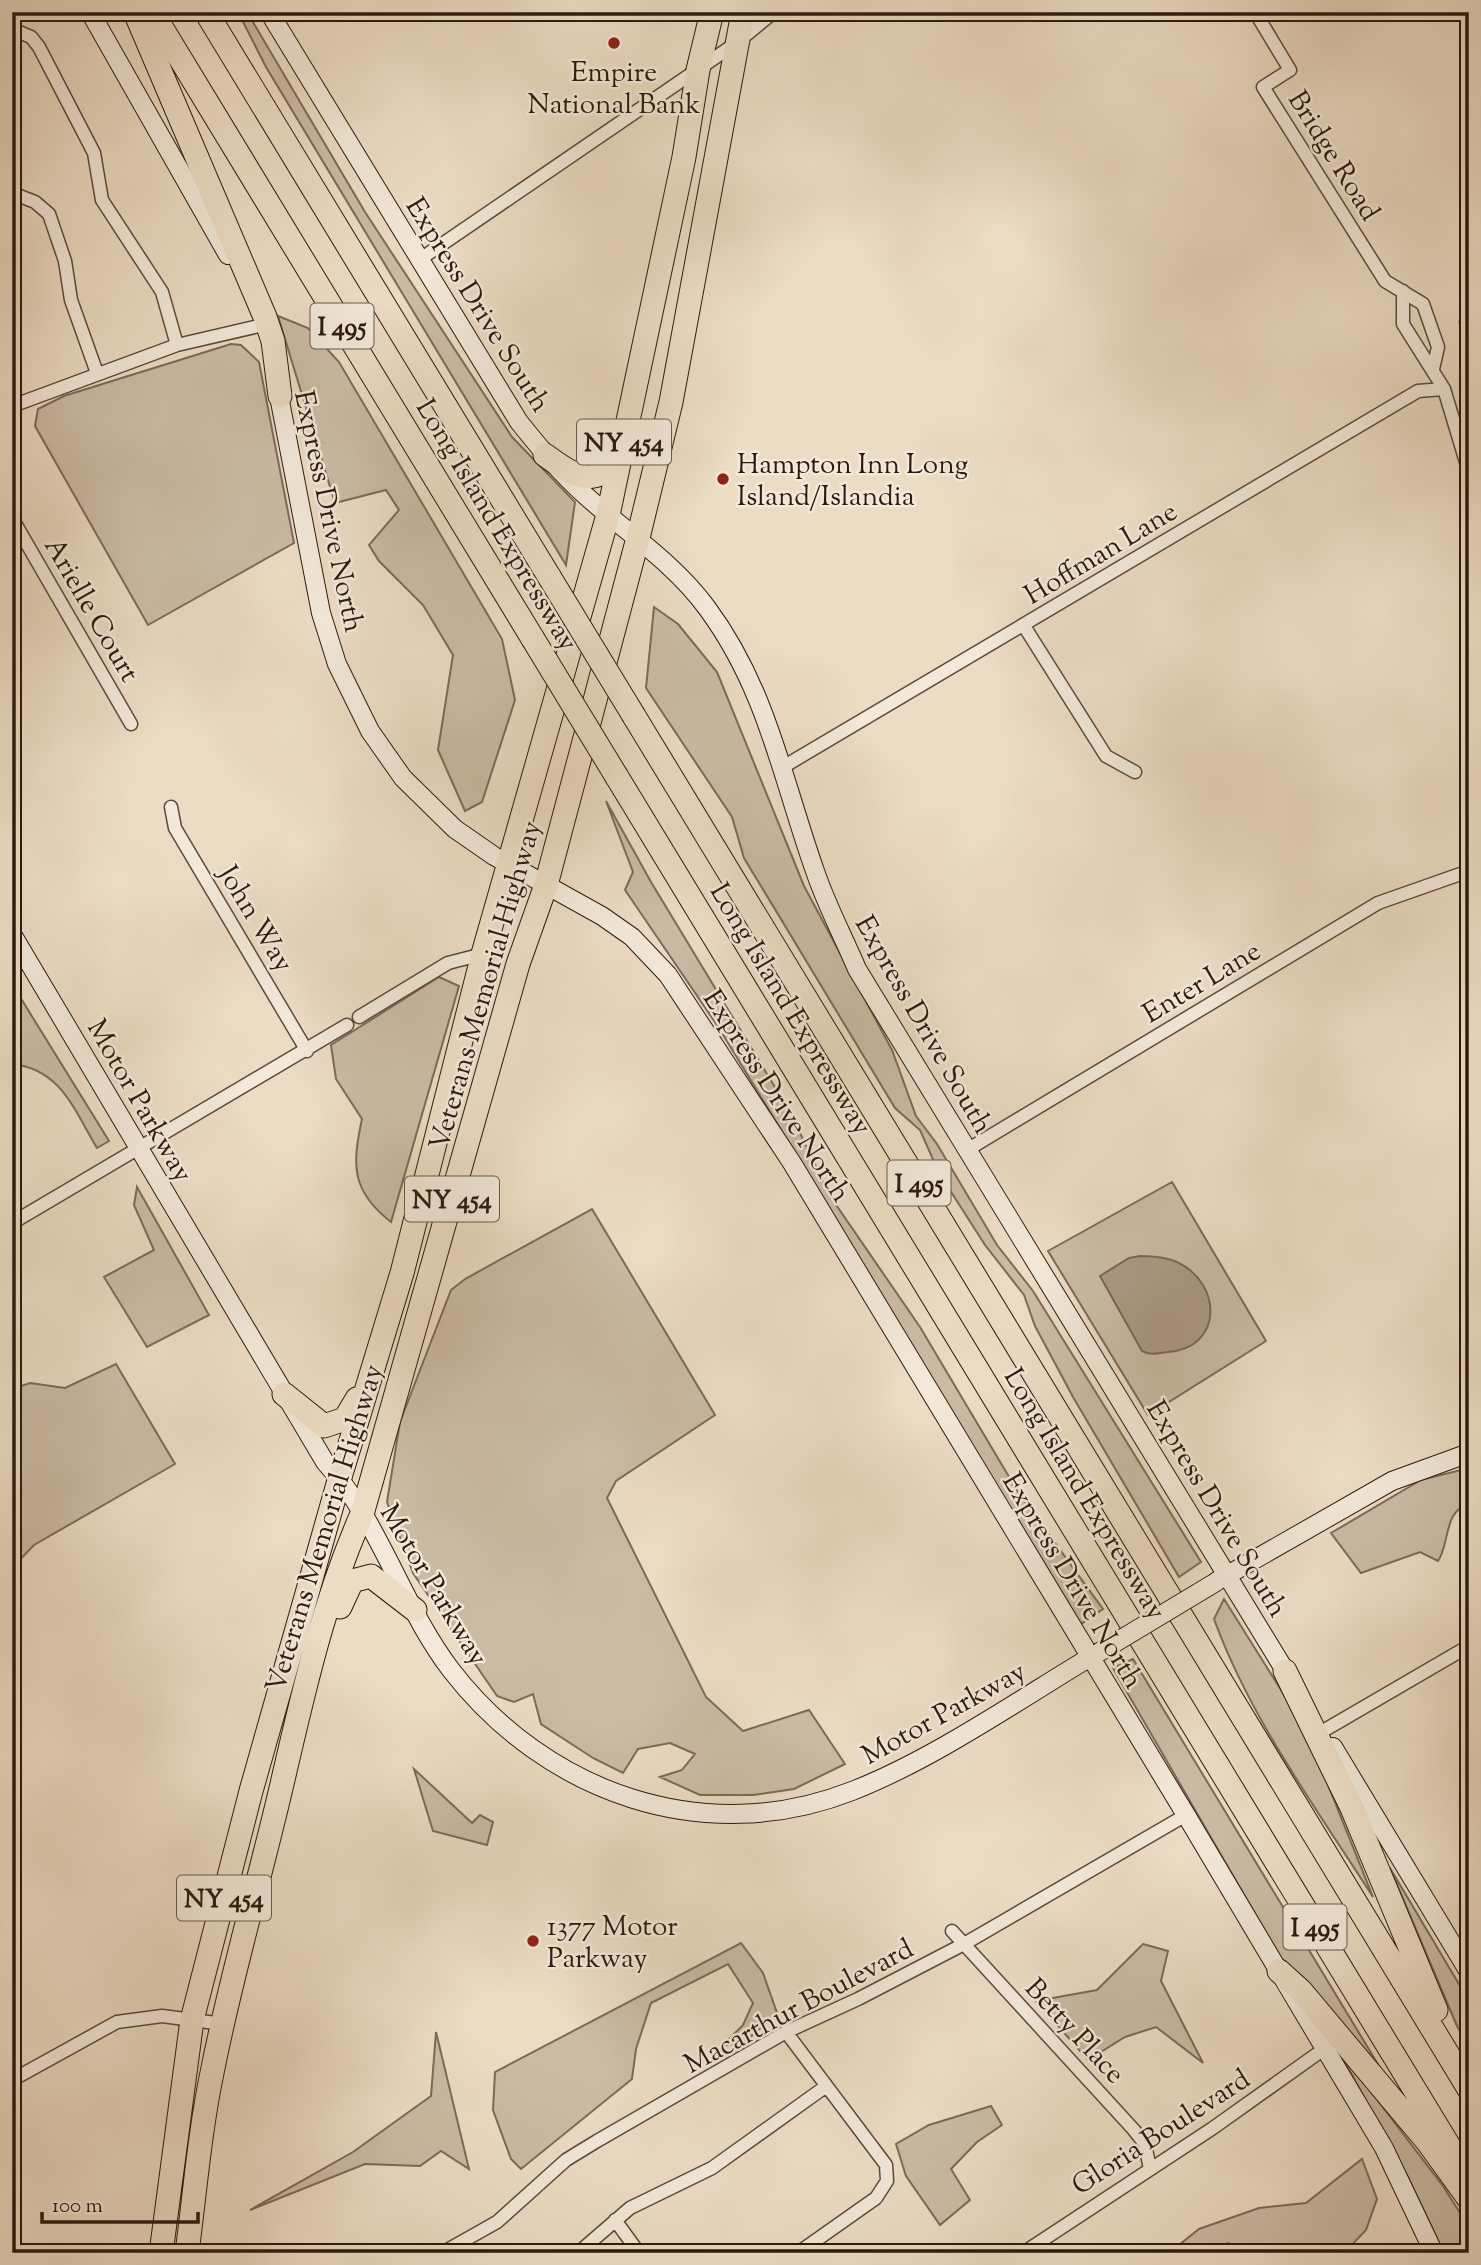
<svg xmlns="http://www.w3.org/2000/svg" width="1481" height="2265" font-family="'Sorts Mill Goudy',serif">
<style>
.green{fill:#cbbba5;stroke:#7c6a5a;stroke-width:2}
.water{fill:#ab9a86;stroke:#786756;stroke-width:2}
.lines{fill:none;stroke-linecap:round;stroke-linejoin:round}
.street-casing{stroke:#5c4a3c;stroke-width:15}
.secondary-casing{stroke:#2c1a0f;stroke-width:20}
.highway-casing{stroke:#2c1a0f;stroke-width:25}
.street{stroke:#f3e8d9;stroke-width:12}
.secondary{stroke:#f3e8d9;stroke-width:18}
.highway{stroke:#ecdcc4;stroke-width:23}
.secondary-bridge-casing{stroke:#2c1a0f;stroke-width:20;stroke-linecap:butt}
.highway-bridge-casing{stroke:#2c1a0f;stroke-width:25;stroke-linecap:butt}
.secondary-bridge{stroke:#f3e8d9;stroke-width:18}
.highway-bridge{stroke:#ecdcc4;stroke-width:23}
.poi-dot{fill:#8f2418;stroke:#f3e8d9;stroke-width:2.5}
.labels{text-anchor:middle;stroke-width:5;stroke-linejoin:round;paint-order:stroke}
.shield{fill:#f3e8d9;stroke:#68584c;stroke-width:2}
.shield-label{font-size:26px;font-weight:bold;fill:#2c1a0f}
.poi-label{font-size:28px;fill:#2c1a0f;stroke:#f3e8d9;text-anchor:start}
.street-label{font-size:28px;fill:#2c1a0f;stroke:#f3e8d9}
</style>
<rect width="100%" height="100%" fill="#ecdcc4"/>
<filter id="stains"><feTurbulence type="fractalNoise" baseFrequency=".00286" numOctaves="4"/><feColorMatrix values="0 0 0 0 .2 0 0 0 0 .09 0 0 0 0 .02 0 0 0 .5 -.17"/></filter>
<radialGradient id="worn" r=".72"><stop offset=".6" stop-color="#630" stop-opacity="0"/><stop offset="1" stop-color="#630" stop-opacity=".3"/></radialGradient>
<!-- green -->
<path class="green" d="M238 12H247L365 212 512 437 575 502 566 565 266 67Z
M278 316 308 328 339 362 502 639 515 700 482 802 465 811 438 750 453 655 423 605 379 561 369 545 399 510 386 490 335 503Z
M231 344 241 345 259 362 294 543 148 625 35 426 38 409 64 396Z
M654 607 678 624 717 672 804 886 892 1050 916 1116 937 1144 997 1245 1033 1291 1201 1562 1179 1577 1073 1397 1035 1326 1024 1295 985 1245 939 1173 920 1130 895 1108 744 858 732 817 646 688Z
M606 801 651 882 790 1112 830 1196 920 1327 1018 1492 1103 1609 1081 1624 719 1028 625 890 633 872Z
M439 977 459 986 391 1222C351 1191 352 1165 362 1119L336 1079 331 1045Z
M12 984 109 1141 97 1148C74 1110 61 1069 12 1064Z
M1172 1182 1266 1341 1148 1415 1048 1251Z
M137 1187 209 1315 147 1347 104 1277 154 1250 134 1205Z
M592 1209 715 1415 616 1481 607 1498 706 1697 743 1731 809 1710 845 1764 794 1789 753 1795H700L660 1777 682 1770 695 1754 670 1743 638 1749 623 1773 593 1758 541 1724 533 1694 514 1702 497 1696 413 1573 387 1502 400 1422 451 1290 465 1279Z
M116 1364 175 1464 34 1545 12 1568V1389L30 1383 65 1388Z
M1469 1468V1504C1443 1511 1450 1544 1438 1561L1420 1552 1361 1573 1331 1533 1421 1480Z
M1224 1599 1306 1730 1373 1897C1316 1808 1250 1718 1214 1619Z
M1133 1659 1382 2071 1287 1969 1113 1668Z
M414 1769 472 1823 480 1815 493 1822 487 1845 433 1831Z
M1390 1868 1469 2001V2047L1457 2026Z
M741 1943 763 1973 777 2013 746 2041 722 2046 743 2025 753 2003 728 1964 651 2003 636 2049 632 2079 521 2169 511 2159 493 2110 495 2072Z
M1143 1944 1168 1951 1161 1981 1203 2063 1156 2027 1125 2037 1088 2060 1036 2001 1097 1990Z
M436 2032 469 2169 441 2151 420 2166 365 2164 250 2210 353 2152 431 2096Z
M1336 2046 1443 2186 1469 2227V2253H1444L1408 2177Z
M991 2106 1002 2125 977 2142 951 2169 970 2200 940 2225 906 2176 896 2144 929 2125Z
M1362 2159 1377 2199 1366 2230 1344 2253H1247L1228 2243 1214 2253H1169L1199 2229 1259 2208 1306 2203Z"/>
<!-- water -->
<path class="water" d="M1140 1256C1153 1256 1166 1257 1177 1262 1223 1284 1223 1348 1168 1352 1157 1353 1152 1356 1142 1351L1100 1276 1129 1258Z"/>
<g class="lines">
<!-- street casing -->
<g class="street-casing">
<path id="street" d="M1255 12 1290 70 1263 87 1385 281 1423 304 1438 347 1433 369
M12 29 31 37 39 47 94 153 102 200 162 292 177 345
M12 193 35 202 49 214 65 261 71 300 97 373
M419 260 735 44 774 12
M1403 291V324L1444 389 1469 472
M1466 322 1469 319
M12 406 177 345 259 326
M12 518 131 724
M1024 626 1106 756 1135 772
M783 767 1418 391 1444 389
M171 807 175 828 307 1051
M359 1017 448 963 483 954
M967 1150 1378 903 1469 871
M12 1223 347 1025
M1323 1731 1469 1646
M952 1931 1134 2130 1145 2144 1150 2169
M1455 1949 1469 1943
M786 2032 886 2165 887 2181 876 2198 798 2253
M12 2080 117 2022 162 2016 223 2024
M615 2220 639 2253
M442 2253 497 2222 566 2160 597 2141 786 2032 858 1999 964 1944 1186 1815
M578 2253 630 2208 712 2168 825 2087
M1023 2253 1213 2128 1324 2049"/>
</g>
<!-- secondary casing -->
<g class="secondary-casing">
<path id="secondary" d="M90 12 228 255
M269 12 519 422C540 448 561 474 586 496 627 533 674 563 707 608 767 689 782 778 815 871 826 904 843 936 857 969L1292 1682
M277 386 321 613 337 664 370 731 403 778 455 829 494 856 602 916 632 937 668 975 792 1163 1186 1815 1384 2148 1434 2253
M12 934 325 1462C380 1521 402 1606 451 1670 546 1793 704 1849 852 1791 934 1759 1020 1699 1097 1653
M1217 1581 1392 1481 1469 1453
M1333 1747 1469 1972"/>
</g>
<!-- highway casing -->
<g class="highway-casing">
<path id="highway" d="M135 12 265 317 273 341 280 396
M152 12 533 639
M206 12 550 578
M545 455C574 476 593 490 620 457
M634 716 1469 2089
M617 777 1469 2179
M284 1394 324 1426 345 1419 357 1399
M340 1607 352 1581 371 1576 415 1610
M1285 1671 1352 1808 1436 2010
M1279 1971 1301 1991 1427 2141 1469 2199
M161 2253 192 2020 251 1791 340 1477 402 1273 483 954 608 515 684 157 698 70 712 12
M187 2253C195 2191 200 2129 213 2068 232 1972 260 1879 282 1784 303 1693 324 1600 362 1514L518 964 546 885 638 538 671 402 743 12"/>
</g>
<!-- street -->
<use href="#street" class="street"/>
<!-- secondary -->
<use href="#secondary" class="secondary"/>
<!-- highway -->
<use href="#highway" class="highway"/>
<!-- secondary-bridge casing -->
<g class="secondary-bridge-casing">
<path id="secondary-bridge" d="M1098 1653 1216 1582"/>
</g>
<!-- highway-bridge casing -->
<g class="highway-bridge-casing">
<path id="highway-bridge" d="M550 578 634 716
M533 639 617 777"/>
</g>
<!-- secondary-bridge -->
<use href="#secondary-bridge" class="secondary-bridge"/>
<!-- highway-bridge -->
<use href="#highway-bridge" class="highway-bridge"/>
</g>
<!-- markers -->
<g class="poi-dot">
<circle cx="614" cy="43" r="7"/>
<circle cx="723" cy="479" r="7"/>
<circle cx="533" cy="1941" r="7"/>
</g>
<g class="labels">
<!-- shield labels -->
<g class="shield">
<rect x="310.5" y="303.5" width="63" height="45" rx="5"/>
<rect x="577" y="419.5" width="94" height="45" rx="5"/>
<rect x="887.5" y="1160.5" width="63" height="45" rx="5"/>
<rect x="405" y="1176.5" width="94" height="45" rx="5"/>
<rect x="177" y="1875.5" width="94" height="45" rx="5"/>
<rect x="1283.5" y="1904.5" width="63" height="45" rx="5"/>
</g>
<g class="shield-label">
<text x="342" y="335">I 495</text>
<text x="624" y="451">NY 454</text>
<text x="919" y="1192">I 495</text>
<text x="452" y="1208">NY 454</text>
<text x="224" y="1907">NY 454</text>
<text x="1315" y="1936">I 495</text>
</g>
<!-- poi labels -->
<g class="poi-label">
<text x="614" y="81" text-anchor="middle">Empire<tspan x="614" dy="32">National Bank</tspan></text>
<text x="737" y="473">Hampton Inn Long<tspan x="737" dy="32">Island/Islandia</tspan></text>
<text x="547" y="1935">1377 Motor<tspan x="547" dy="32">Parkway</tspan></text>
</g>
<!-- street labels -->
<g class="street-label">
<text transform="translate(1335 155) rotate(58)" y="10">Bridge Road</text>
<text transform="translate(479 304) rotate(58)" y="10">Express Drive South</text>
<text transform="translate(330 511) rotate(78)" y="10">Express Drive North</text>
<text transform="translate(498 524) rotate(59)" y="10">Long Island Expressway</text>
<text transform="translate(1100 552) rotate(-31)" y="10">Hoffman Lane</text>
<text transform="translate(93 609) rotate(60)" y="10">Arielle Court</text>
<text transform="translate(257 918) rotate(59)" y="10">John Way</text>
<text transform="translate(1201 981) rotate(-31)" y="10">Enter Lane</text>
<text transform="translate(484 985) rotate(-74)" y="10">Veterans Memorial Highway</text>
<text transform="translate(792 1008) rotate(59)" y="10">Long Island Expressway</text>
<text transform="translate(925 1024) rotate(60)" y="10">Express Drive South</text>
<text transform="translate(778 1095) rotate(57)" y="10">Express Drive North</text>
<text transform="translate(141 1100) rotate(60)" y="10">Motor Parkway</text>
<text transform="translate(1086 1493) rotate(59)" y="10">Long Island Expressway</text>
<text transform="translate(1218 1508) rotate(59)" y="10">Express Drive South</text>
<text transform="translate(323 1528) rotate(-73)" y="10">Veterans Memorial Highway</text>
<text transform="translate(1074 1580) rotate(59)" y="10">Express Drive North</text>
<text transform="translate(435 1584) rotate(59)" y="10">Motor Parkway</text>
<text transform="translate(943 1712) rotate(-29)" y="10">Motor Parkway</text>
<text transform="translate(798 2005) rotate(-28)" y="10">Macarthur Boulevard</text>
<text transform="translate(1076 2030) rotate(47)" y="10">Betty Place</text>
<text transform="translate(1160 2131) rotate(-33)" y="10">Gloria Boulevard</text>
</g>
</g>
<!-- margin -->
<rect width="1481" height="2265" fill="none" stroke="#ecdcc4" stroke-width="42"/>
<rect x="14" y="14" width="1453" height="2237" fill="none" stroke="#2c1a0f" stroke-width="3.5"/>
<rect x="21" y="21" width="1439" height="2223" fill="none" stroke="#2c1a0f" stroke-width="2"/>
<!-- scale -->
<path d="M42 2212v10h156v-10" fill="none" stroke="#2c1a0f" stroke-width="3.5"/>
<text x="52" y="2212" font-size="21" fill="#2c1a0f" stroke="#f3e8d9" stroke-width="5" paint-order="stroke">100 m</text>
<rect width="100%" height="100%" filter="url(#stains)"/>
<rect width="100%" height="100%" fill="url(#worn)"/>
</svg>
